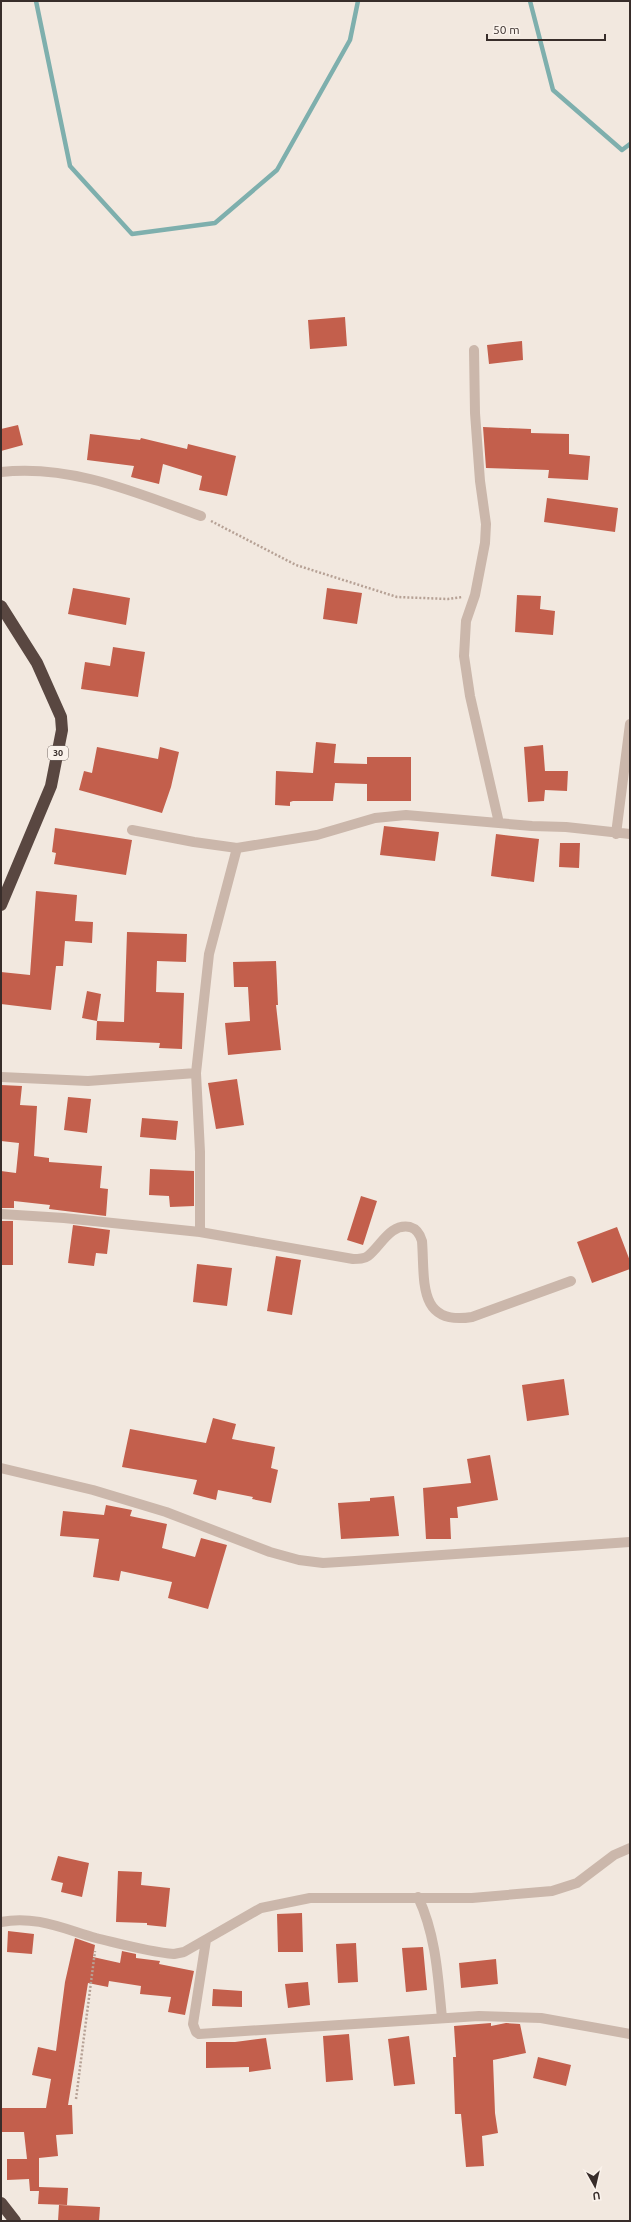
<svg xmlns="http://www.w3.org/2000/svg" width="631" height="2222" font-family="Ubuntu,sans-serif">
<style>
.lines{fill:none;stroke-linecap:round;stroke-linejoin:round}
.stream{stroke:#7eafad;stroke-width:4.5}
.building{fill:#c35f4c}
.path{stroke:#b6a195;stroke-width:2.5;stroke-dasharray:2 2;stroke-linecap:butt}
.minor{stroke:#cbb7ab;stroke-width:10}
.highway{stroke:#594741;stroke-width:12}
.labels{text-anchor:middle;stroke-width:3;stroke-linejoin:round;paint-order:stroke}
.shield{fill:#faf2eb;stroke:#726864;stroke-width:1}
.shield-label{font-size:9px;font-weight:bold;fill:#382d2a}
</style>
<rect width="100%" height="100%" fill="#f2e8df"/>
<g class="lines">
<!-- stream -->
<path class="stream" d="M36 1 70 166 132 234 215 223 277 170 350 40 358 1
M530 1 553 90 622 150 630 144"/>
</g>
<!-- building -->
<path class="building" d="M345 317 347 346 310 349 308 320Z
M522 341 523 360 489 364 487 345Z
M18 425 23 445 1 451V429Z
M483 427 531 429V433L569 434V454L590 456 588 480 548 478 549 470 486 468Z
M90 434 140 440 141 438 187 449 188 444 236 456 227 496 199 490 202 476 163 464 159 484 131 477 134 466 87 460Z
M547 498 618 508 615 532 544 522Z
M73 588 130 598 126 625 68 614Z
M327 588 362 593 357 624 323 619Z
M517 595 541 596 540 609 555 611 553 635 515 632Z
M113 647 145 652 138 697 81 689 85 662 110 666Z
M316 742 336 744 334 763 367 764V757H411V801H367V784L335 783 333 801H293L290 802V806L275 805 276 771 313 773Z
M543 745 545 771H568L567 791 545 790 544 801 528 802 524 747Z
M97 747 158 759 160 747 179 752 171 787 162 813 79 790 84 771 92 773Z
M384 826 439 832 435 861 380 855Z
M55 828 132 840 126 875 54 864 56 853 52 852Z
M496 834 539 839 534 882 491 876Z
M560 843H580L579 868 559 867Z
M36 891 77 895 75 921 93 922 92 943 65 941 63 966H56L51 1010 1 1004V972L30 975Z
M127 932 187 934 186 962 157 961 156 992 184 993 182 1049 159 1048 160 1043 96 1040 97 1021 124 1022Z
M276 961 278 1005H276L281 1050 228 1055 225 1023 250 1021 248 987H234L233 962Z
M87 991 101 994 97 1021 82 1018Z
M237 1079 244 1125 216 1129 208 1083Z
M1 1085 22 1086 20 1105 37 1106 34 1156 49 1158V1162L102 1166 100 1188 108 1189 106 1216 49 1209 50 1205 14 1201V1208H1V1171L16 1173 19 1143 1 1141Z
M68 1097 91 1099 87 1133 64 1130Z
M142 1118 178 1121 176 1140 140 1137Z
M150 1169 194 1171V1206L170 1207 169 1196 149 1195Z
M361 1196 377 1201 363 1245 347 1240Z
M1 1221H13V1265H1Z
M73 1225 110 1230 107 1254 96 1253 94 1266 68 1263Z
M617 1227 630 1261V1269L592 1283 577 1242Z
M276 1256 301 1260 292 1315 267 1311Z
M197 1264 232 1268 227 1306 193 1302Z
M564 1379 569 1415 527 1421 522 1385Z
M213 1418 236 1424 232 1439 275 1447 271 1468 278 1470 271 1503 252 1499 253 1497 218 1490 216 1500 193 1494 197 1480 122 1467 130 1429 206 1443Z
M490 1455 498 1500 457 1507 458 1518H450L451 1539H426L423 1488 471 1483 467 1459Z
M394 1496 399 1536 341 1539 338 1503 370 1501V1498Z
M106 1505 132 1510 130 1516 167 1524 162 1548 195 1557 201 1538 227 1545 208 1609 168 1598 172 1582 121 1571 119 1581 93 1577 99 1539 60 1536 63 1511 104 1515Z
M58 1856 89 1863 82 1897 61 1892 63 1883 51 1880Z
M118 1871 142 1872 141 1885 170 1888 166 1927 147 1925V1923L116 1922Z
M302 1913 303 1952H278L277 1914Z
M8 1931 34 1934 32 1954 7 1952Z
M75 1938 95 1945 93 1957 120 1963 122 1951 136 1954V1958L160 1961 159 1964 194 1971 185 2015 168 2012 171 1997 140 1994 141 1986 109 1981 108 1987 88 1983 68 2105H72L73 2134 56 2135 58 2156 39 2158V2187L68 2188 67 2205 38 2204 39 2191H30L29 2179 7 2180V2159H27L24 2132H1V2108H46L51 2079 32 2075 38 2047 56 2051 65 1982Z
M356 1943 358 1982 338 1983 336 1944Z
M423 1947 427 1990 406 1992 402 1948Z
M496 1959 498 1984 461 1988 459 1963Z
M308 1982 310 2005 288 2008 285 1984Z
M213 1989 242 1991V2007L212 2006Z
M491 2023V2026L506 2023 520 2024 526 2053 493 2060 495 2113 498 2133 482 2136 484 2166 466 2167 461 2114H455L453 2057H456L454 2026Z
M349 2034 353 2080 326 2082 323 2036Z
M409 2036 415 2084 394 2086 388 2039Z
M266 2038 271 2069 249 2072V2067L206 2068V2042H235Z
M538 2057 571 2065 566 2086 533 2078Z
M59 2205 100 2207 99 2221H58Z"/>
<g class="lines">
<!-- path -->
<path class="path" d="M211 521 296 565 397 597 448 599 462 597
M76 2099 95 1951"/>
<!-- minor -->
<path class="minor" d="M474 350 475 413 480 481 486 524 485 543 475 595 466 621 464 656 470 696 499 823
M1 472C71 464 137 493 201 516
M132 830 194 842 237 848 317 835 375 818 406 815 532 826 566 827 630 834
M616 834 630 724
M1 1077 88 1081 196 1073
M1 1214 64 1218 200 1232 353 1259C359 1259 364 1259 368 1256 381 1246 390 1223 410 1227 417 1229 420 1234 422 1241 425 1280 417 1326 472 1317L571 1281
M200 1232V1152L196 1073 209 954 237 848
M1 1468 93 1490 166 1512 270 1552 299 1560 323 1563 355 1561 630 1542
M418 1897C436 1935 438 1977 442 2018
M1 1922C35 1915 64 1929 96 1938 121 1944 149 1952 174 1954L184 1952 261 1908 310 1898H472L552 1891 577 1883 614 1855 630 1848
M206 1940 193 2024 196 2032 199 2034 479 2016 541 2018 630 2034"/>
<!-- highway -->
<path class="highway" d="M1 606 37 663 61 717 62 730 51 786 1 905
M1 2203 15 2221"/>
</g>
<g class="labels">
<!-- shield labels -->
<rect class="shield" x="48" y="746" width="20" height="14" rx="3"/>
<g class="shield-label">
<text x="58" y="756">30</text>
</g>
</g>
<!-- border -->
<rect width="631" height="2222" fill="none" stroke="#382d2a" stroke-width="4"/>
<!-- north arrow -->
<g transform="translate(595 2186) rotate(172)" stroke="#faf2eb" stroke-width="3" paint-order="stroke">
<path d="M0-3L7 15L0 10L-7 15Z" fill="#382d2a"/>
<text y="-6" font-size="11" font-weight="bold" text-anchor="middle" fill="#382d2a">U</text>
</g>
<!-- scale -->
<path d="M487 34v6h118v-6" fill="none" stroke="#382d2a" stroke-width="2"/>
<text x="493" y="34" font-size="12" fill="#382d2a" stroke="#faf2eb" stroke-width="3" paint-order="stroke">50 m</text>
</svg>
